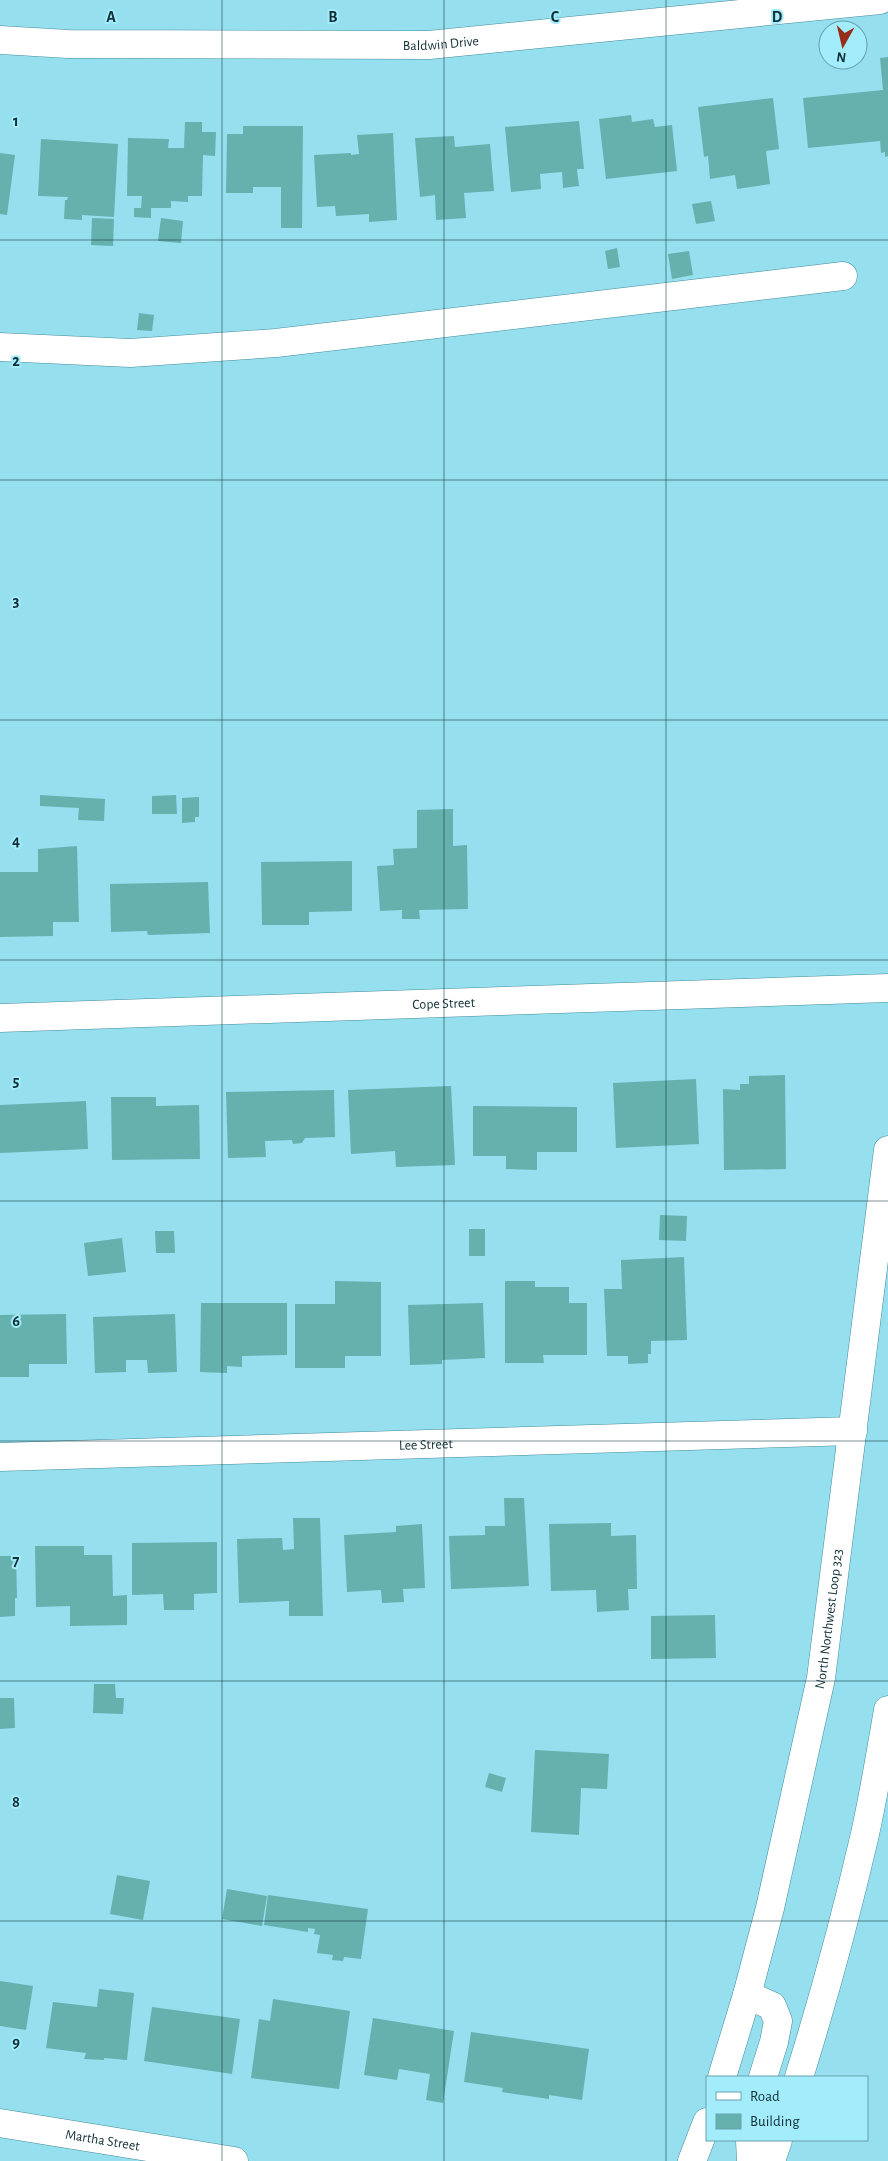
<svg xmlns="http://www.w3.org/2000/svg" width="888" height="2161" font-family="'Alegreya Sans',sans-serif">
<style>
.building{fill:#65b1ae}
.lines{fill:none;stroke-linecap:round;stroke-linejoin:round}
.minor-casing{stroke:#438c9b;stroke-width:29}
.highway-casing{stroke:#438c9b;stroke-width:29}
.minor{stroke:#fff;stroke-width:28}
.highway{stroke:#fff;stroke-width:28}
.grid{fill:none;stroke:#113036;stroke-width:1;stroke-opacity:0.55}
.labels{text-anchor:middle;stroke-width:4;stroke-linejoin:round;paint-order:stroke}
.street-label{font-size:14px;fill:#113036;stroke:#a2ecfc}
.grid-label{font-size:16px;text-anchor:middle;font-weight:bold;fill:#113036;stroke:#a2ecfc;stroke-width:4;stroke-linejoin:round;paint-order:stroke}
</style>
<rect width="100%" height="100%" fill="#95dfef"/>
<!-- building -->
<path class="building" d="M888 57V156L885 157V152L881 153 880 141 808 148 803 98 883 90 880 58Z
M773 98 779 149 766 151 770 184 737 189 735 175 710 179 708 156 704 157 698 107Z
M631 115 632 122 653 119 655 127 672 125 677 171 606 179 599 119Z
M579 121 584 169H577L579 186 563 188 562 172 540 174 541 189 511 192 505 127Z
M185 122H202V132H216L215 156 203 155 202 196H188V202L171 201V208H151V218L134 217V208H141L142 196H127L128 138 169 139 168 148H184Z
M243 126H303L302 228H281V187H253V193H226L227 134H243Z
M393 133 397 220 369 222V214L336 216 335 206 317 207 314 155 351 153V155L359 154 357 135Z
M454 136 455 147 490 144 494 191 464 193 466 218 436 220 435 195 420 197 415 138Z
M41 139 118 144 114 217 82 215V220L64 219 65 200H67L68 197 38 196Z
M0 153 15 155 7 215 0 214Z
M711 201 715 221 696 224 692 204Z
M92 218 114 219 113 246 91 245Z
M161 218 183 221 181 243 158 241Z
M617 248 620 267 608 269 605 251Z
M689 251 693 275 672 279 668 254Z
M139 313 154 315 152 331 137 330Z
M40 795 105 799 104 821 78 820 79 808 40 806Z
M176 795 177 814H152V796Z
M199 797V817H195V822L182 823V798Z
M453 809V846L467 845 468 909 419 910 420 919H402V910L380 911 377 866 394 865 393 849 417 848V810Z
M77 846 79 922H53V936L0 937V872H38V849Z
M352 861V911L309 912V925H262L261 862Z
M208 882 210 933 148 935 147 931 111 932 110 884Z
M785 1075 786 1169 724 1170 723 1089 740 1090V1084H749V1076Z
M696 1079 699 1144 616 1148 613 1083Z
M451 1086 455 1165 396 1167 395 1151 351 1154 348 1090Z
M334 1090 335 1137 305 1138 302 1143 293 1144 292 1140 265 1141 266 1157 228 1158 226 1092Z
M111 1097H156V1106L199 1105 200 1159 112 1160Z
M86 1101 88 1149 0 1153V1105Z
M473 1106 577 1107V1152H537V1170L506 1169V1156H473Z
M660 1215 687 1216 686 1241 659 1240Z
M469 1229H485V1256H469Z
M155 1231H174L175 1253H156Z
M122 1238 126 1272 88 1276 84 1243Z
M684 1257 687 1340 651 1341V1354H648V1363L628 1364V1356H607L604 1289H622L621 1260Z
M335 1281 381 1282V1356H345V1368H295V1304H335Z
M505 1281H535V1287H569V1303H587V1355H543L544 1363H505Z
M201 1303H287V1355L242 1356V1367L227 1366V1373L200 1372Z
M483 1303 485 1358 442 1360V1364L410 1365 408 1305Z
M66 1314 67 1364H29V1377H0V1315Z
M175 1314 177 1372 148 1373 147 1360H126V1372L95 1373 93 1317Z
M504 1498H524L529 1586 451 1589 449 1536 485 1535V1526H505Z
M293 1518H320L323 1616H289V1601L239 1603 237 1539 282 1538 283 1550 294 1549Z
M611 1523V1536L636 1535 637 1589H628L629 1610 597 1612 596 1590 551 1591 549 1524Z
M422 1524 425 1588 403 1589 404 1602 382 1603 381 1590 347 1592 344 1535 396 1532V1526Z
M217 1542V1593L194 1594V1610H164L163 1594 132 1595V1543Z
M35 1546H84V1555H112L113 1596 127 1595V1625L70 1626V1606L36 1607Z
M0 1556H16L17 1598H15V1616L0 1617Z
M715 1615 716 1658 651 1659V1616Z
M94 1684H115L116 1698H124L123 1714 93 1713Z
M0 1698H14L15 1728 0 1729Z
M535 1750 609 1754 607 1789 581 1788 579 1835 531 1832Z
M489 1773 506 1778 502 1792 485 1787Z
M117 1875 150 1881 143 1920 110 1914Z
M227 1889 267 1896 262 1926 222 1919Z
M268 1895 368 1909 361 1959 344 1957 343 1961 332 1960 333 1955 317 1953 320 1935 314 1934 315 1929 308 1928V1932L264 1925Z
M0 1981 33 1986 26 2030 0 2026Z
M99 1989 134 1993 127 2060 104 2058V2060L84 2059 86 2053 46 2048 53 2002 97 2007Z
M273 1999 350 2011 339 2089 251 2078 259 2019 270 2021Z
M152 2007 240 2019 232 2074 144 2061Z
M373 2018 454 2031 443 2103 426 2100 430 2074 399 2069 397 2080 364 2075Z
M471 2032 589 2049 582 2100 549 2095V2099L502 2092 503 2088 464 2082Z"/>
<g class="lines">
<!-- minor casing -->
<g class="minor-casing">
<g id="minor">
<path id="s1" d="M0 40 68 44 429 45 880 0"/>
<path d="M0 347 130 353 276 343 843 276"/>
<path id="s2" d="M0 1018 888 988"/>
<path id="s3" d="M0 1457 853 1431"/>
<path id="s4" d="M0 2123 234 2161"/>
</g>
</g>
<!-- highway casing -->
<g class="highway-casing">
<g id="highway">
<path d="M747 1995 772 2006 778 2021 774 2042 763 2077"/>
<path id="s5" d="M722 2077 747 1995 770 1908 821 1678 888 1150"/>
<path d="M799 2077C824 1997 846 1916 865 1834 874 1793 881 1751 888 1710"/>
<path d="M750 2140 751 2161"/>
<path d="M692 2161 707 2122"/>
<path d="M771 2161 778 2140"/>
</g>
</g>
<!-- minor -->
<use href="#minor" class="minor"/>
<!-- highway -->
<use href="#highway" class="highway"/>
</g>
<!-- grid -->
<path class="grid" d="M222 0V2161M444 0V2161M666 0V2161M0 240H888M0 480H888M0 720H888M0 960H888M0 1201H888M0 1441H888M0 1681H888M0 1921H888"/>
<g class="labels">
<!-- street labels -->
<g class="street-label">
<text dy="5" stroke="none"><textPath href="#s1" startOffset="441">Baldwin Drive</textPath></text>
<text dy="5" stroke="none"><textPath href="#s2" startOffset="444">Cope Street</textPath></text>
<text dy="5" stroke="none"><textPath href="#s3" startOffset="426">Lee Street</textPath></text>
<text dy="5" stroke="none"><textPath href="#s5" startOffset="471">North Northwest Loop 323</textPath></text>
<text dy="5" stroke="none"><textPath href="#s4" startOffset="104">Martha Street</textPath></text>
</g>
</g>
<g class="grid-label">
<text x="111" y="22">A</text>
<text x="333" y="22">B</text>
<text x="555" y="22">C</text>
<text x="777" y="22">D</text>
<text x="16" y="126">1</text>
<text x="16" y="366">2</text>
<text x="16" y="606">3</text>
<text x="16" y="846">4</text>
<text x="16" y="1086">5</text>
<text x="16" y="1326">6</text>
<text x="16" y="1566">7</text>
<text x="16" y="1807">8</text>
<text x="16" y="2047">9</text>
</g>
<!-- legend -->
<rect x="706" y="2076" width="162" height="65" fill="#a2ecfc" stroke="#68a1ad"/>
<rect x="716" y="2092" width="25" height="8" fill="#ffffff" stroke="#68a1ad"/>
<text x="750" y="2101" font-size="15" fill="#113036">Road</text>
<rect x="716" y="2114" width="25" height="15" fill="#65b1ae" stroke="#68a1ad"/>
<text x="750" y="2126" font-size="15" fill="#113036">Building</text>
<!-- north arrow -->
<g transform="translate(843 45) rotate(188)"><circle r="24" fill="#a2ecfc" stroke="#68a1ad"/>
<path d="M0-4L9 19L0 12L-9 19Z" fill="#972e1b"/>
<text y="-8" font-size="14" font-weight="bold" text-anchor="middle" fill="#113036">N</text>
</g>
</svg>
